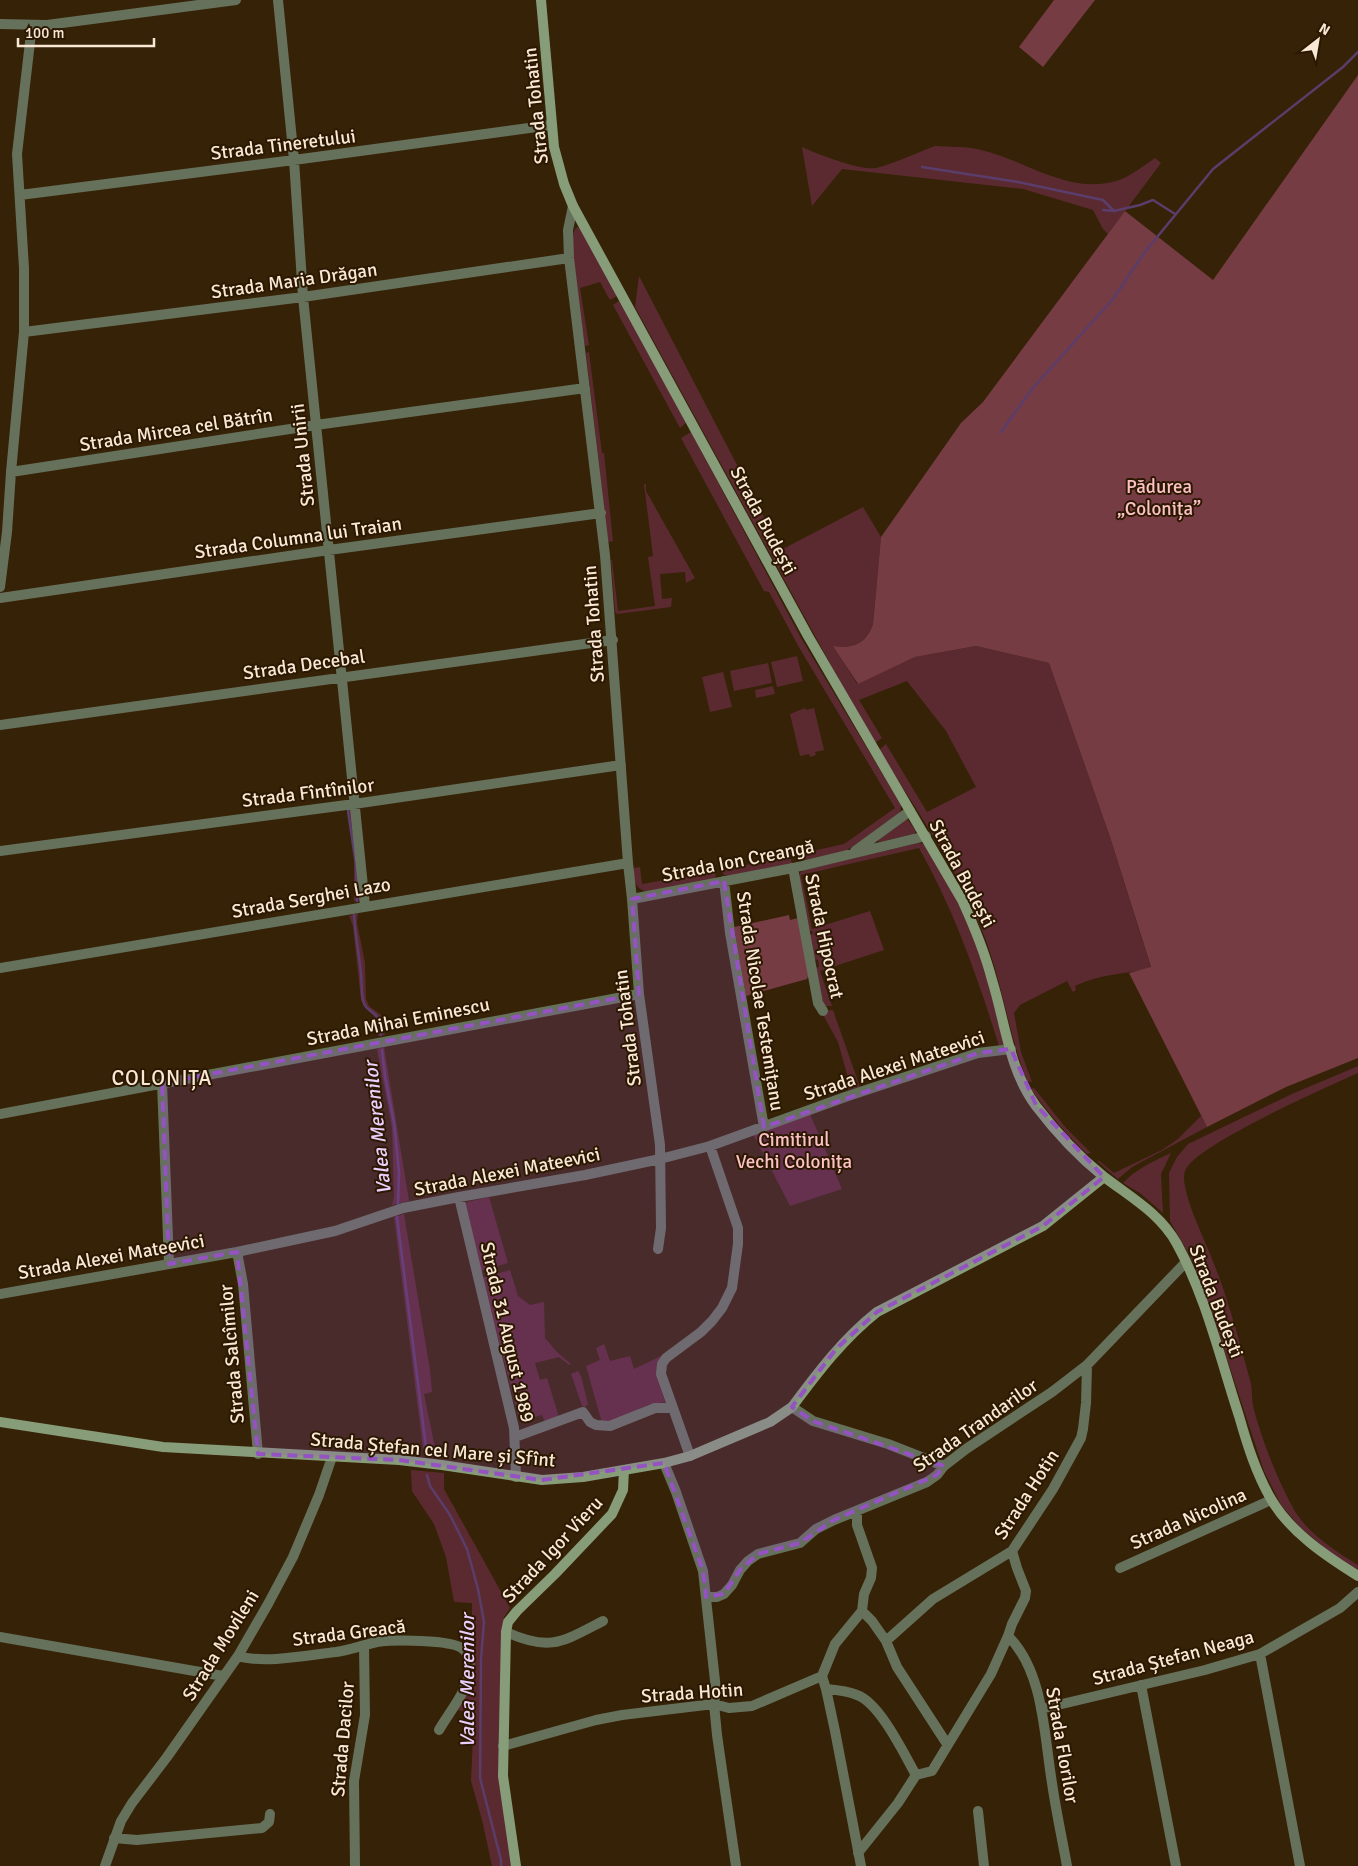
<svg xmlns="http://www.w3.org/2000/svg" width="1358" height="1866" font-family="Signika,sans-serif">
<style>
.green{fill:#5b2a31}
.forest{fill:#763c44}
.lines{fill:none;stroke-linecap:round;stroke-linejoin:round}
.stream{stroke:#5a3d6b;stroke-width:2.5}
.street{stroke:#65715b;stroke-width:10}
.secondary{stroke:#879c78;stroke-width:10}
.marked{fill:#9452c3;fill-opacity:0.2;stroke:#9452c3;stroke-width:4;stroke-dasharray:10 6;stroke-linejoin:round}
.labels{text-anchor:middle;stroke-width:4;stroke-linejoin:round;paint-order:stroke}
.street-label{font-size:19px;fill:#f9e8d5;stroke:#2c1800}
.park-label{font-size:19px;fill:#fcc2c7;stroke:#2c1800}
.water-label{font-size:20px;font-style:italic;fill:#ebd0fd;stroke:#2c1800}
.quarter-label{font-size:21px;letter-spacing:1px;fill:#f9e8d5;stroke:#2c1800}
</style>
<rect width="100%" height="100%" fill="#362206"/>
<!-- green -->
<path class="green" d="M935 146C950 147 966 146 981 150 1026 160 1067 195 1116 181 1128 178 1145 165 1155 158L1161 163 1108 234 1103 229 1093 210 1023 189 842 169 812 206 802 147C816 154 862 171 876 168 896 163 916 153 935 146Z
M578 227 581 229 617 296 610 300 600 282 580 288 589 345 585 346C582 325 567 244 575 229Z
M639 276 781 550 863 507 881 537 873 624C866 643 854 649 834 646L857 684 915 657 976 646 1049 663 1110 837 1151 968C1126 974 1099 974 1075 986L1076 990 1073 992 1067 981 1020 1005 1014 1013 1021 1052 1032 1082 1027 1081C1010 1037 1003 990 988 946 964 876 917 812 879 750L886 744 927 812 976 787 946 731 907 681 859 700 882 738 875 743 844 689 635 307Z
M620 300 686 423 680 428 613 305Z
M589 352 602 453H604L613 541 608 542 586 353Z
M691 432 801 638 901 805 900 814 846 851 800 861 799 854 844 844 895 808 800 649 769 592 764 591 681 438Z
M644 484H646V491L695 578 686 583 685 572 660 574 662 599 672 598 671 607 617 614 615 611 611 560H612L618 611 655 606 648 557 653 556Z
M797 656 803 681 777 687 771 662Z
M768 663 772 683 734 691 730 671Z
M723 672 732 707 710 712 702 677Z
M773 686 775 694 756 698 755 690Z
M805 708 806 710 814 708 824 750 815 752 816 755 810 757 809 754 800 756 790 714Z
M352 808 362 893 359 901H354V861L347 809Z
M905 820H908L916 831 914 834 879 842 878 840Z
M918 843 925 844C941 871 957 899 970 928 986 965 994 1006 1005 1045L999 1046C978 978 954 910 919 848L801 875 812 929 870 911 884 950 820 971 832 1006H824L821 1003 815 968 819 967 818 960 812 959 809 935 813 934 812 931H808L798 880 800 873 804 870Z
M790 856 792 864 729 876 724 875 721 870Z
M640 867 642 884 716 871 715 879 647 892C634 888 634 880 633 868Z
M358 913 357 923 365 963 366 999 369 1006 381 1015 385 1035 378 1036C378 1010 371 1019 361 1000L353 926 349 916Z
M833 1010 860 1087 848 1090 850 1085 838 1042 821 1011Z
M384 1047 409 1201 392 1205 394 1197 392 1128 377 1049Z
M1358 1066V1073C1329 1086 1193 1146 1185 1171 1179 1188 1203 1236 1210 1254 1227 1294 1238 1337 1250 1380 1253 1389 1251 1400 1254 1410 1263 1443 1277 1478 1293 1508 1307 1533 1335 1551 1358 1565V1571L1333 1555 1300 1527 1281 1505 1264 1471 1210 1307 1190 1256 1170 1221 1169 1173 1177 1157 1188 1144 1292 1094Z
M1034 1088 1066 1128 1091 1153 1087 1154C1066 1134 1048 1113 1031 1089Z
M810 1114 842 1189 790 1206 753 1134Z
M1201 1116 1207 1127 1132 1167 1118 1179 1098 1162V1160L1114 1173 1162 1150 1178 1139Z
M1171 1153 1161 1174 1163 1213 1140 1193 1123 1183C1136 1169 1154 1161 1171 1153Z
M489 1197 508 1263 481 1271 464 1206 467 1202Z
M404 1214 430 1370 432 1392 424 1394 437 1457 424 1456 394 1217Z
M510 1270 518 1296 530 1305 544 1302 545 1338 557 1352 571 1364 569 1365 559 1357 535 1363 540 1380 547 1378 559 1417 545 1422 542 1415 520 1421 482 1278Z
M604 1344 610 1361 630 1356 634 1369 661 1356 657 1377 665 1402 647 1405 623 1418 602 1423 586 1366 600 1360 596 1348Z
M578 1371 581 1376 588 1404 585 1407 582 1406 571 1374Z
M411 1470 444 1473V1489L510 1608 504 1617 502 1634 499 1767 513 1866H492L482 1820 471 1781 474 1714 458 1710 469 1684 472 1667V1603L454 1602 446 1557 434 1524 412 1491Z"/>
<!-- forest -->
<path class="forest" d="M1054 0H1095L1043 67 1019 47Z
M1358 75V1058L1286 1087 1207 1127 1129 973 1151 967 1110 837 1049 663 976 646 915 657 858 684 833 646C853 649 866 644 873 624L881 537 961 423 983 402 1125 211 1213 280Z
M789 915 790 920 798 918 809 974 807 979 746 996 734 927Z"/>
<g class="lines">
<!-- stream -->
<path class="stream" d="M922 167 1018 182 1103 200 1114 211 1140 205 1153 200 1175 214
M1103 210 1114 211
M1001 432 1032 389 1113 299 1144 253 1213 169 1343 67 1358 52
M348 811 356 864 357 901
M354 915C355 934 359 954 361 973 362 982 361 991 363 1000 366 1016 382 1007 381 1035
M382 1050 385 1076 394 1123 399 1172 398 1204
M397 1217 427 1455
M427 1475 430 1486 450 1515 467 1549 478 1589 484 1622 481 1659 480 1778 501 1860V1866"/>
<!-- street -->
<path class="street" d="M278 0 294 160 303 297 365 906
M0 24 47 25 236 0
M20 195 294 160 551 125
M573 206 568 230 569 258 605 555 628 863 632 899 639 994 660 1145 661 1228 658 1249
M24 332 303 297 569 258
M11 472 316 425 585 388
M0 587 7 532 11 472 24 332V268L17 154 32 25
M0 598 329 550 601 513
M0 725 613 640
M0 851 354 804 621 765
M855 851 910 811
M793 868 818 1003 823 1011
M724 881 730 933 764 1127
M632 899 793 868 926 836
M0 968 628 863
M162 1083 169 1264
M0 1114 639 994
M459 1197 514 1428 516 1477
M237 1252 243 1284 258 1454
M0 1294 237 1252 335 1231 403 1208 459 1197 585 1175 660 1159 710 1146 845 1097 978 1053 1011 1049
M792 1407 813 1421 888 1444 944 1466
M515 1437 583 1412 590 1422 596 1425 610 1426 655 1408H672
M690 1456 661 1374 662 1364 666 1358 701 1332 712 1321 722 1308 732 1288 738 1244V1228L710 1146
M664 1463 676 1492 703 1571 716 1690 714 1704 717 1735 736 1866
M1120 1568 1271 1500
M706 1597H717L724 1594 732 1585 740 1570 748 1561 758 1554 800 1543 816 1529 834 1520 927 1482 937 1475 944 1466 966 1449 1052 1392 1087 1365 1186 1262
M862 1611 872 1621 886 1641 897 1667 947 1744
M506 1632C550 1652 562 1642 603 1621
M1008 1636C1044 1671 1044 1736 1052 1783 1056 1811 1062 1838 1067 1866
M0 1637 223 1676
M886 1641 933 1599 1012 1551 1053 1489 1081 1438 1083 1429 1086 1403 1087 1365
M1260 1654 1300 1866
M238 1656C264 1664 309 1655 336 1652 350 1650 363 1645 377 1642 393 1640 451 1639 463 1649 468 1653 469 1660 470 1666 470 1689 449 1712 439 1730
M822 1676 826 1689 835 1731 861 1866
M1141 1685 1176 1866
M826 1689C836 1690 847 1691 857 1695 880 1703 904 1754 916 1775
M1041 1709 1205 1670 1260 1654 1340 1608 1358 1592
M503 1746 596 1720 622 1715 714 1704 729 1708 752 1706 822 1676 835 1644 862 1611 864 1594 871 1578 872 1568 857 1525V1512
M978 1811 984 1866
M114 1838 137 1840 262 1828 269 1822 270 1814
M858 1853 898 1803 916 1775 932 1771 991 1674 1008 1636 1012 1624 1025 1598 1026 1591 1017 1568 1012 1551
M105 1866 121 1821 132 1803 167 1757 238 1656 268 1604 293 1557 319 1495 332 1457
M355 1866 354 1781 365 1715 364 1646"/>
<!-- secondary -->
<path class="secondary" d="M541 0 554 147 564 184 573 206 808 636 962 900C974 926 985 953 992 980 1005 1021 1009 1070 1036 1106 1055 1131 1078 1156 1103 1176 1130 1197 1160 1213 1177 1244 1206 1297 1220 1358 1239 1416 1247 1444 1256 1473 1271 1499 1290 1532 1326 1556 1358 1576
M0 1422 163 1447 399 1460 442 1465 542 1480 583 1477 664 1463 690 1456 770 1422 792 1407C818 1372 843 1339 877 1312L1043 1226 1104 1177
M516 1866 503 1776 506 1632 508 1622 517 1611 555 1574 612 1514 623 1490 624 1470"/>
</g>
<!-- marked area -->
<path class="marked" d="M724 881 764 1127 978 1053 1011 1049 1036 1105 1104 1177 1043 1226 877 1312 836 1349 792 1407 813 1421 944 1466 937 1475 834 1520 800 1543 758 1554 740 1570 724 1594 706 1597 703 1571 664 1463 542 1480 399 1460 258 1454 237 1252 169 1264 162 1083 639 994 632 899Z"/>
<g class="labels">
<!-- street labels -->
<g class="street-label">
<text transform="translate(535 106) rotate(-96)" y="7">Strada Tohatin</text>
<text transform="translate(283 144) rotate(-7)" y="7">Strada Tineretului</text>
<text transform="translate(294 280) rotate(-8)" y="7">Strada Maria Drăgan</text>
<text transform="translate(176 429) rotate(-9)" y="7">Strada Mircea cel Bătrîn</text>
<text transform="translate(302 455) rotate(-96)" y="7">Strada Unirii</text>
<text transform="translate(764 520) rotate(62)" y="7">Strada Budești</text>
<text transform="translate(298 537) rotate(-8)" y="7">Strada Columna lui Traian</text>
<text transform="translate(593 624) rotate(-94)" y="7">Strada Tohatin</text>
<text transform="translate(304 664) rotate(-8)" y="7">Strada Decebal</text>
<text transform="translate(308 792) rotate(-7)" y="7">Strada Fîntînilor</text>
<text transform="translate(738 860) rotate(-11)" y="7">Strada Ion Creangă</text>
<text transform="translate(963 873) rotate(62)" y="7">Strada Budești</text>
<text transform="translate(311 897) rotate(-10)" y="7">Strada Serghei Lazo</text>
<text transform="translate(825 936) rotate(78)" y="7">Strada Hipocrat</text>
<text transform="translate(761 1001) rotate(81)" y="7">Strada Nicolae Testemițanu</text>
<text transform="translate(398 1021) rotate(-11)" y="7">Strada Mihai Eminescu</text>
<text transform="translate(627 1028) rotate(-97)" y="7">Strada Tohatin</text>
<text transform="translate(894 1065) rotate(-18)" y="7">Strada Alexei Mateevici</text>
<text transform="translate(507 1171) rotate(-11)" y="7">Strada Alexei Mateevici</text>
<text transform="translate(111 1256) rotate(-10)" y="7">Strada Alexei Mateevici</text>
<text transform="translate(1217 1301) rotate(69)" y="7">Strada Budești</text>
<text transform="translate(508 1332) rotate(77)" y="7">Strada 31 August 1989</text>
<text transform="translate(231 1354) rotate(-95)" y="7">Strada Salcîmilor</text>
<text transform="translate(975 1425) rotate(-35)" y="7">Strada Trandarilor</text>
<text transform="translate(433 1449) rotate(5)" y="7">Strada Ștefan cel Mare și Sfînt</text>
<text transform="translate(1026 1494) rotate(-57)" y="7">Strada Hotin</text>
<text transform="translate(1188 1518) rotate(-24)" y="7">Strada Nicolina</text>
<text transform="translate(552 1549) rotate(-47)" y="7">Strada Igor Vieru</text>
<text transform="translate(349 1632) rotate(-7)" y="7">Strada Greacă</text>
<text transform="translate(220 1645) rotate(-58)" y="7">Strada Movileni</text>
<text transform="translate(1173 1657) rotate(-15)" y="7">Strada Ștefan Neaga</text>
<text transform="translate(692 1692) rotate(-4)" y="7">Strada Hotin</text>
<text transform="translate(342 1739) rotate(-85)" y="7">Strada Dacilor</text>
<text transform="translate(1063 1745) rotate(80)" y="7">Strada Florilor</text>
</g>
<!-- park labels -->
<g class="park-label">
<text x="1159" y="493">Pădurea<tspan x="1159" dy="22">„Colonița”</tspan></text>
<text x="794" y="1146">Cimitirul<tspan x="794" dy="22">Vechi Colonița</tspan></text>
</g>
<!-- water labels -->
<g class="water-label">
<text transform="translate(377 1128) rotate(-96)" y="7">Valea Merenilor</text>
<text transform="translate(467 1681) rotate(-90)" y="7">Valea Merenilor</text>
</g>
<!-- quarter labels -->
<g class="quarter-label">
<text x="162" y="1085">COLONIȚA</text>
</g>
</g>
<!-- north arrow -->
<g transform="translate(1318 40) rotate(31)" stroke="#2c1800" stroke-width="4" paint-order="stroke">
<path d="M0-4L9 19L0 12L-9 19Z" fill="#f9e8d5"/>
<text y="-8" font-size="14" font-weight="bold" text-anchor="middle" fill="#f9e8d5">N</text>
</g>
<!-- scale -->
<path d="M18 38v8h136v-8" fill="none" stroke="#f9e8d5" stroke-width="2.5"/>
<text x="25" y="38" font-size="15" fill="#f9e8d5" stroke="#2c1800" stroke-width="4" paint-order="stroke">100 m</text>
</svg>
